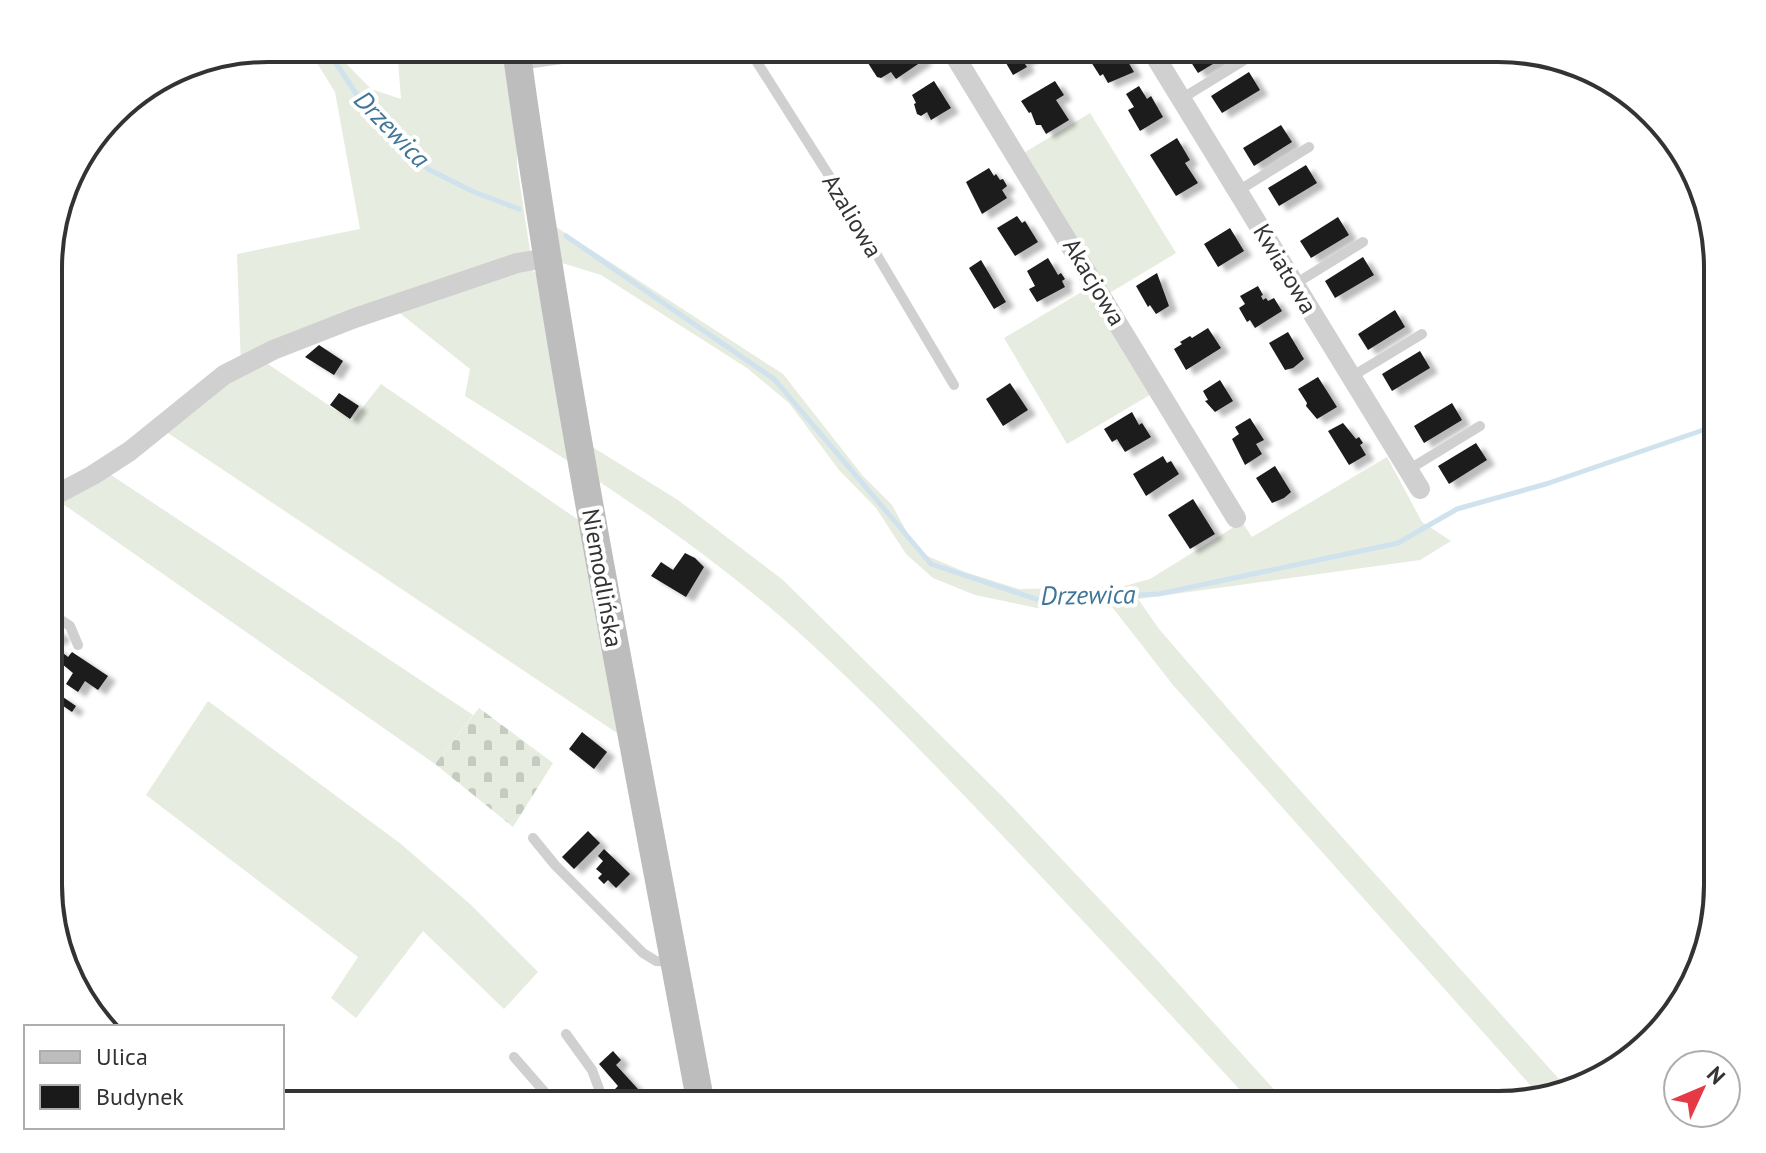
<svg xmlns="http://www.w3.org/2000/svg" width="1766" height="1153" font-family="'PT Sans',sans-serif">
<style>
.grass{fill:#e6ecdf}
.cemetery{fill:url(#cemetery-stones)}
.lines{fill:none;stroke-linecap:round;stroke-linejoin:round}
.stream{stroke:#cfe2ee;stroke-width:5}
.building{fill:#1a1a1a;filter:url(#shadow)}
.lane{stroke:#d0d0d0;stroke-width:10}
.street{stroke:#d0d0d0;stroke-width:20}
.secondary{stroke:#bdbdbd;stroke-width:28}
.labels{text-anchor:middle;stroke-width:8;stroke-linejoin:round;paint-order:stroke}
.street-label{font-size:24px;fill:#333;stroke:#fff}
.water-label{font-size:26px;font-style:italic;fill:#3f7597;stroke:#fff}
.rim{fill:none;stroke:#333;stroke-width:4}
</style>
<defs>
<pattern id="cemetery-stones" width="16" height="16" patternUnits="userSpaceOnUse" patternTransform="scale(2)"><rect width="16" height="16" fill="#e6ecdf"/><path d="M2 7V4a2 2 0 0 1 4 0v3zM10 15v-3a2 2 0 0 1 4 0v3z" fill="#c6cbc0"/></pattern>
<filter id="shadow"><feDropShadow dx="8" dy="5" stdDeviation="2" flood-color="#0004"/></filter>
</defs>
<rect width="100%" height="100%" fill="#fff"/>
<!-- grass -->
<path class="grass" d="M304 48H331L371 89 401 99 397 48H516L517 165 530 251 517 263 537 273 578 438 678 500 783 580 1004 798 1157 960 1288 1105H1254C1169 1013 1084 921 998 831 932 762 867 694 796 630 695 540 580 468 465 396L470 369 391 306 259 358 352 421 381 384 593 530 632 743 159 427 241 366 237 254 360 229 335 92 312 55Z
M1090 113 1176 253 1103 297 1160 389 1067 444 1004 338 1095 284 1017 157Z
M553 225 783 374 863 476 892 505 918 552 965 572 1019 589 1121 587 1150 579 1242 522 1252 537 1387 457 1422 522 1451 541 1420 560 1138 599 1159 629 1255 740 1567 1088 1540 1096 1173 685 1109 603 1037 608 975 595 933 578 906 554 876 508 839 470 789 403 747 368 601 275 559 262Z
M102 469 473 715 435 764 53 497Z
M208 701 401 844 470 904 538 972 504 1009 423 931 356 1018 331 998 358 957 146 795Z"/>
<!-- cemetery -->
<path class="cemetery" d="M479 708 553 763 513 827 435 764Z"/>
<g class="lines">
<!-- stream -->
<path class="stream" d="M326 48 361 101 428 169 474 192 519 209
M566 236 774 379 931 564 1039 600 1159 594 1398 543 1457 509 1546 484 1718 425"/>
</g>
<!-- building -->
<path class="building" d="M877 48H916L924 60 896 79 891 72 881 78 877 77 868 63 873 57 870 52Z
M1003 48H1045L1023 61 1027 67 1013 75 999 51Z
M1088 48H1120L1134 72 1108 83 1103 74 1100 76 1084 51Z
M1200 48H1234L1236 50 1198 73 1187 56Z
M1249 72 1260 90 1222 113 1211 96Z
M934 81 951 108 931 120 927 112 921 116 917 114 914 104 916 103 912 95Z
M1055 81 1064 95 1056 100 1069 120 1046 134 1041 125H1036L1031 112 1029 113 1021 101Z
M1139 86 1147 99 1151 96 1163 117 1140 131 1128 110 1134 107 1126 94Z
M1281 125 1292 142 1254 166 1243 148Z
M1177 138 1190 160 1185 163 1198 183 1176 196 1150 155Z
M1306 165 1317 183 1279 206 1268 188Z
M989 168 994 176 996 174 1000 180 1003 179 1007 186 1002 190 1007 198 982 214 966 182Z
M1017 216 1022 223 1025 221 1038 242 1015 256 997 228Z
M1338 217 1349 235 1311 258 1300 241Z
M1230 228 1244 251 1218 267 1204 244Z
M1363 257 1374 275 1335 298 1325 281Z
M1048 258 1058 275 1061 273 1065 279 1062 281 1065 287 1037 302 1029 289 1035 286 1027 271Z
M981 260 1006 302 994 309 969 268Z
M1157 273 1169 306 1156 314 1150 305 1148 307 1136 286Z
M1258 286 1263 295 1261 296 1263 300 1266 298 1268 301 1274 298 1282 311 1255 328 1250 320 1247 322 1239 308 1245 304 1240 296Z
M1395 310 1405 327 1368 350 1358 334Z
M1208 328 1221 348 1186 370 1174 349 1182 344 1180 342 1190 336 1192 338Z
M1288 332 1304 359 1293 368 1285 370 1269 343Z
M319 345 343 361 334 375 305 357Z
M1420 351 1430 368 1392 391 1382 374Z
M1318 377 1337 407 1317 419 1306 406 1307 403 1298 389Z
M1220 380 1233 401 1215 412 1205 401 1208 400 1203 391Z
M1010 383 1028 410 1003 426 986 399Z
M339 393 359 406 350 419 330 405Z
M1452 403 1462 420 1424 443 1414 426Z
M1132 412 1139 425 1142 423 1151 437 1125 452 1117 439 1112 442 1104 429Z
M1250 418 1264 440 1256 444 1262 454 1245 465 1232 439 1239 434 1235 427Z
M1343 423 1356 439 1359 437 1363 443 1360 445 1366 455 1349 465 1328 431Z
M1476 443 1487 460 1449 484 1438 466Z
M1163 456 1167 463 1171 461 1179 474 1146 496 1133 474Z
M1275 466 1291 492 1284 498 1272 503 1256 478Z
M1193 499 1215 534 1190 549 1168 515Z
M685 553 695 558 704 567 686 597 651 576 661 562 673 570Z
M50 626 62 634 58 641 54 638 50 645Z
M54 646 68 657 72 652 108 676 98 690 85 681 78 692 66 684 73 673 50 654V649Z
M60 695 76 706 72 712 56 701Z
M582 732 607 752 594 769 569 749Z
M588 831 600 843 574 869 562 857Z
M604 849 630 874 616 888 608 880 604 884 598 878 602 874 596 869 603 861 598 856Z
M613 1051 621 1060 616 1065 648 1100 642 1105H620L609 1095 618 1086 599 1064Z"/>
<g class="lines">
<!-- lane -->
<path class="lane" d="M748 48 842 196 954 385
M1181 99 1251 56
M1238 191 1309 147
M1295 284 1363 242
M1351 377 1422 334
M1408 470 1480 426
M50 613 70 626 78 645
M533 838 555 865 643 953 656 961 671 962
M566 1034 592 1070 605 1105
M514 1057 556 1105"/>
<!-- street -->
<path class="street" d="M950 48 1236 518
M1150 48 1420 489
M518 60 604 48
M50 498 93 475 130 451 224 375 273 350 355 318 517 263 547 258"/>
<!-- secondary -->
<path class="secondary" d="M516 48C565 403 636 753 701 1105"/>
</g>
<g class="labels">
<!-- street labels -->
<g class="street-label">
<text transform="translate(852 216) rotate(59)" y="8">Azaliowa</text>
<text transform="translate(1285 269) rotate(59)" y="8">Kwiatowa</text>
<text transform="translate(1094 282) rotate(59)" y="8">Akacjowa</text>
<text transform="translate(602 578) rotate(80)" y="8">Niemodlińska</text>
</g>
<!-- water labels -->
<g class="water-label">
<text transform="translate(392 129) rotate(46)" y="9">Drzewica</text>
<text transform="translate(1088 595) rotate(-1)" y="9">Drzewica</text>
</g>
</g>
<!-- crop -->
<path d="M0 0H1766V1153H0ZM268 62H1498A206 206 0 0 1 1704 268V885A206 206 0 0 1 1498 1091H268A206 206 0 0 1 62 885V268A206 206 0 0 1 268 62Z" fill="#fff" fill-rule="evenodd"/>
<path class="rim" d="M268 62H1498A206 206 0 0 1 1704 268V885A206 206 0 0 1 1498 1091H268A206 206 0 0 1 62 885V268A206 206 0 0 1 268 62Z"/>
<!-- legend -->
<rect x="24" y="1025" width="260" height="104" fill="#ffffff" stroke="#adadad" stroke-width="2"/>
<rect x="40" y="1051" width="40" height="12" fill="#bdbdbd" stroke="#adadad" stroke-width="2"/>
<text x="96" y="1065" font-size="24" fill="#333333">Ulica</text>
<rect x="40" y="1085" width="40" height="24" fill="#1a1a1a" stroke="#adadad" stroke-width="2"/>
<text x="96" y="1105" font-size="24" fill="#333333">Budynek</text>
<!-- north arrow -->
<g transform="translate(1702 1089) rotate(46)"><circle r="38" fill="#ffffff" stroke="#adadad" stroke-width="2"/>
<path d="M0-6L14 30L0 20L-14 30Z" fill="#e63946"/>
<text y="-12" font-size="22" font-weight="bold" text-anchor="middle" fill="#333333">N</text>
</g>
</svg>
